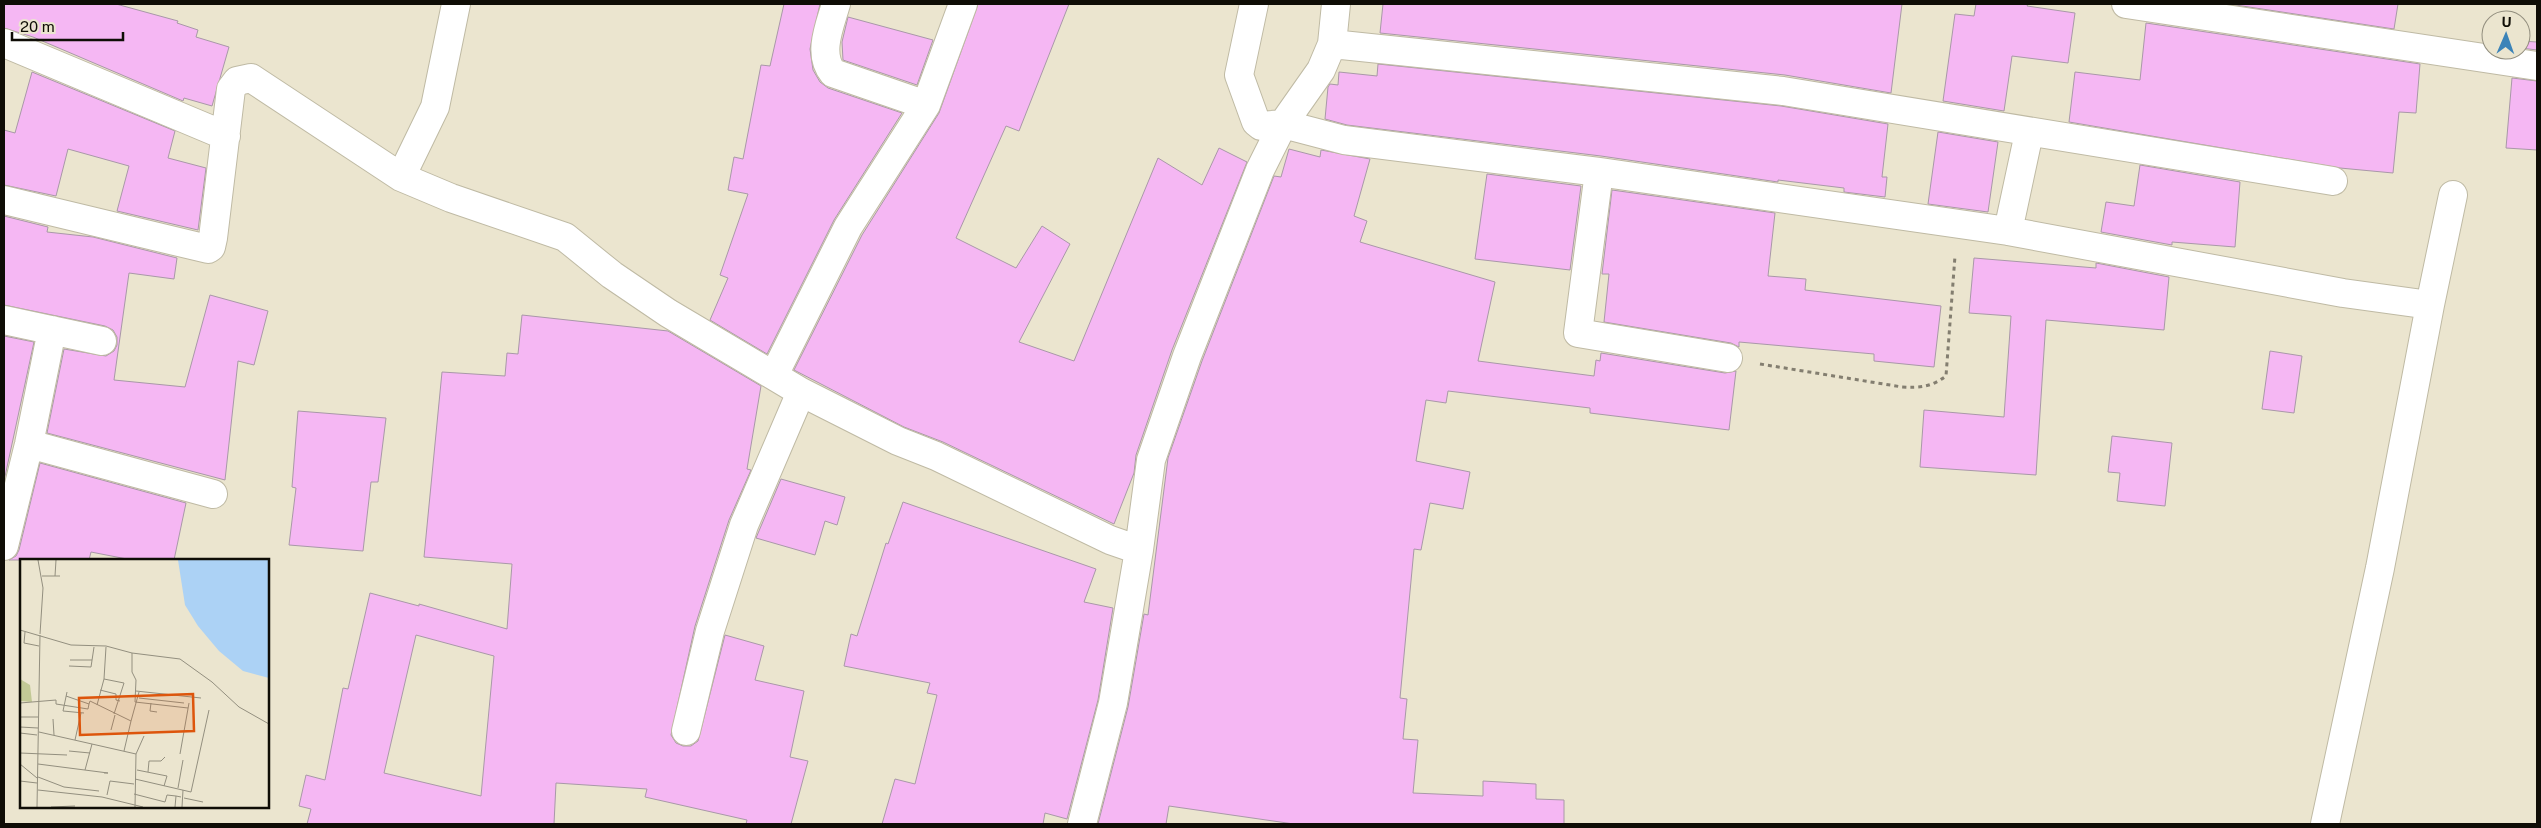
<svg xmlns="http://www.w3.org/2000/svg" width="2541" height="828" font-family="'Public Sans',sans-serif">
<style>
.building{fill:#f5b7f3;stroke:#a998a8;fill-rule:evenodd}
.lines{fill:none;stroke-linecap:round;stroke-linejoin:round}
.street-casing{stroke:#bfbaa4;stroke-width:30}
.path{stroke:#837e70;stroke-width:3;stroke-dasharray:4 4;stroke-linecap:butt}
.street{stroke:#fff;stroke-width:28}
.inset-road{fill:none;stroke:#938f7f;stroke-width:1}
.view{fill:#dd550c;fill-opacity:0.15;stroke:#dd550c;stroke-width:2.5}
.inset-edge{fill:none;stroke:#0f0d06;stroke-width:2.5}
</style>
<rect width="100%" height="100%" fill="#ebe5cf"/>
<!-- building -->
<path class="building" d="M4 4H116L178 21 177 23 198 30 196 37 229 47 212 106 184 98 183 101 33 37 4 28Z
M784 4H820L810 49 813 70 820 82 828 88 902 113 834 220 767 354 710 320 728 278 720 275 748 194 728 190 734 157 743 159 761 65 770 66Z
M978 4H1069L1019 131 1006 126 956 238 1016 268 1042 226 1070 244 1019 342 1074 361 1158 158 1202 185 1219 148 1247 162 1172 350 1136 455 1134 473 1114 524 943 442 904 427 794 370 862 235 939 113Z
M1383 4H1902L1891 93 1785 75 1380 33Z
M1976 4H2028L2027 6 2075 13 2068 63 2012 56 2004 111 1943 101 1955 14 1974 16Z
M2229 4H2398L2394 29Z
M848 17 933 40 917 85 843 60 842 42Z
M2146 23 2420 64 2416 113 2399 112 2393 173 2340 168 2069 122 2075 72 2140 80Z
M2521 41 2537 42V50L2521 48Z
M1378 64 1781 106 1888 124 1882 177H1887L1885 197 1844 192V188L1778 180V182L1601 156 1347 125 1325 119 1328 87 1330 84 1338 85 1339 72 1377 76Z
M32 72 175 131 168 158 206 168 198 230 117 211 129 166 68 149 56 196 4 185V130L15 133Z
M2512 78 2537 81V150L2506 148Z
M1938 132 1998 142 1988 212 1928 204Z
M1289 149 1320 157 1321 150 1370 159 1354 216 1367 221 1360 242 1495 282 1478 361 1594 376 1596 360 1600 361 1601 353 1725 373 1736 371 1729 430 1590 413V408L1448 391 1446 403 1426 400 1416 461 1470 472 1463 509 1430 503 1421 550 1414 549 1400 698 1407 699 1403 739 1418 740 1413 793 1483 796V781L1536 784V799L1564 800V824H1294L1169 806 1166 824H1098L1128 707 1144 614 1148 615 1168 458 1202 361 1274 176 1281 177Z
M2140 165 2240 182 2235 247 2172 242V245L2101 232 2106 202 2134 206Z
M1487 174 1581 186 1570 270 1475 259Z
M1612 190 1775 213 1768 276 1806 279 1805 290 1941 306 1934 367 1874 361V354L1739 342V347L1731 343 1604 322 1609 274H1602Z
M4 216 48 227 47 232 93 237 177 258 174 279 129 273 114 380 185 387 210 295 268 311 254 365 238 361 225 480 47 433 64 349 106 356 114 351 117 345V337L113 330 105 326 4 305Z
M1974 258 2096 268V263L2169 277 2164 330 2046 320 2036 475 1920 467 1924 410 2004 417 2011 316 1969 313Z
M522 315 668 331 761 386 747 469 751 470 729 520 695 626 671 735 676 743 683 746H691L698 741 725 635 764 646 755 680 804 691 790 757 808 761 791 824H746L747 820 645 797 647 789 556 783 554 824H307L311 809 299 806 306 775 325 780 343 688 348 689 370 593 419 606V604L507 629 512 564 424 557 442 372 505 376 507 353 518 354ZM416 635 494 656 481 796 384 773Z
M4 336 34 342 4 481Z
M2270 351 2302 356 2294 413 2262 409Z
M298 411 386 418 378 482H371L363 551 289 545 296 488 292 487Z
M2112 436 2172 443 2165 506 2117 501 2120 473 2108 472Z
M40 463 186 503 174 560H132L91 552 89 560H9L16 556 19 550Z
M781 479 845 497 837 525 825 521 815 555 756 538Z
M903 502 1096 569 1084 602 1113 608 1098 700 1067 819 1045 813 1043 824H882L895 779 915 784 937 695 927 693 930 683 844 666 851 634 857 636 886 543 888 544Z"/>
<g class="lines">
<!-- street casing -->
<g class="street-casing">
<path id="street" d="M836 4C830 25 817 54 833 73L926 105
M1254 4 1239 75 1256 122 1261 126 1283 124 1344 140 1599 172 2008 231 2343 293 2430 305
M2126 4 2537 66
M4 43 226 136
M1332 44 1783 91 2333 181
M1599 172 1578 333 1728 358
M401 177 435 107 456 4
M4 200 208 249 211 247 213 238 231 89 237 81 251 78 401 177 451 198 565 237 612 275 668 313 801 392 898 441 936 456 1110 540 1139 550 1113 703 1082 824
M2008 231 2029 133
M4 320 102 341
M774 375 848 227 926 105 963 4
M29 444 213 494
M4 546 29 444 52 330
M1139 550 1151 460 1187 356 1260 170 1283 124 1321 70 1332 44 1336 4
M686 731 710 631 744 525 801 392
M2325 824 2380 568 2430 305 2453 195"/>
</g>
<!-- path -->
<path class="path" d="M1760 364 1902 387C1920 388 1931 387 1946 376L1955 256"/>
<!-- street -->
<use href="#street" class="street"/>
</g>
<!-- overview -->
<g transform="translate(20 559)">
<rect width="249" height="249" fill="#ebe5cf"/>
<path d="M0 120 10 126 12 143 0 142Z" fill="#c2c995"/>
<path d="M158 1H249V119L223 112 199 92 178 67 165 46Z" fill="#acd2f5"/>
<path class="inset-road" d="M18 1 23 29 20 75M22 17H40M35 17 36 1M0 71 51 86 86 87 112 94 160 100 192 123 219 148 249 165M5 73 4 84 19 87M112 94V113L116 121 115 143 168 149M50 101H72M49 107 71 108 74 88M84 120 104 124 94 155M80 131 96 135V141L100 142M116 132 181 139M47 133 43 152 64 154M46 137 69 145 70 142 111 162 104 192M119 139 164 144M0 144 36 141V145L68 150 69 145M131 144 130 152 137 153M77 146 84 120 86 88M0 158H18M33 160 34 176M111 162 119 133M0 168 18 169M91 171 95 156M19 173 116 195 115 248M0 174 17 176M55 181 61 154M49 192 70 194M0 194 47 196M116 195 124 177M160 195 169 144M0 205 17 219M18 205 88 214H84M65 211 72 185M117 211 147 217 144 227M128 213 129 202H141L145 198M18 218 44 228 79 232M115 220 171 233 189 151M0 222 17 224M158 229 163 201M18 231 82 238 123 248M114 235 145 243 147 236 156 237M87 236 90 222 114 225M164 239 183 243M17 248 20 76M31 248 55 247M155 248 156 237 161 238M162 248 163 231"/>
<path class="view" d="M173 135 174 172 60 176 59 139Z"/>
<rect width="249" height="249" class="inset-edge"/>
</g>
<!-- border -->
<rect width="2541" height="828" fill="none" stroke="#0f0d06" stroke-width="10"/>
<!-- north arrow -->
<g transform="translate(2506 35) rotate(2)"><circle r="24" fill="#ebe5cf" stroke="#938f7f"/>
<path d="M0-4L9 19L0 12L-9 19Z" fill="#3b83b8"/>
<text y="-8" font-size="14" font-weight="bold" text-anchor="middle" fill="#0f0d06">U</text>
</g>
<!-- scale -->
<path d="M12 32v8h111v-8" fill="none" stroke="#0f0d06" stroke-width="2.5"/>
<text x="20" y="32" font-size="15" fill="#0f0d06" stroke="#ebe5cf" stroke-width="4" paint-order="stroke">20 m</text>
</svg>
